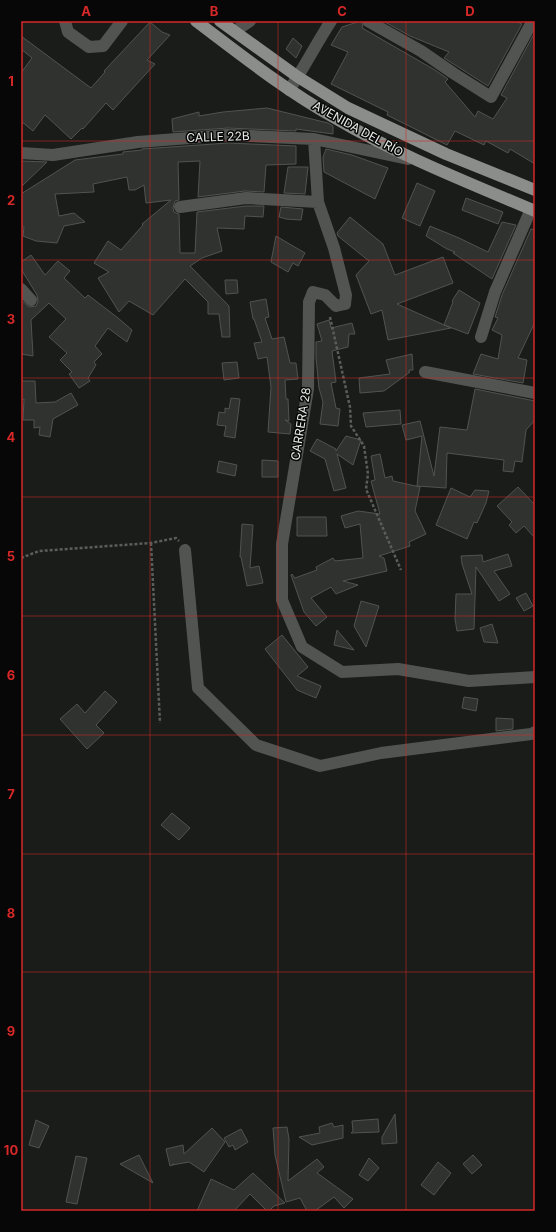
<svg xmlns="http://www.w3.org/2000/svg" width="556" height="1232" font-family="Inter,sans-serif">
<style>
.building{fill:#2f322e;stroke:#50534f}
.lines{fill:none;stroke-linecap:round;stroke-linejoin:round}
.path{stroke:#5b5d5a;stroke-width:2.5;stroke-dasharray:3 2;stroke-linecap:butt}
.minor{stroke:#525452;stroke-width:12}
.major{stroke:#8a8d89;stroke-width:12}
.grid{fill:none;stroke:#d62828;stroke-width:1;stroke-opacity:0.55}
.labels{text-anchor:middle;stroke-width:3;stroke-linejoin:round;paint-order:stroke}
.street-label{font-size:12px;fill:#eaecea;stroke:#060706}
.neatline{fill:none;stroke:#d62828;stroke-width:1.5}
.grid-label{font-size:13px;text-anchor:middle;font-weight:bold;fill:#d62828}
</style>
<rect width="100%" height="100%" fill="#1a1c19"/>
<!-- building -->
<path class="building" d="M361 21 363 26 362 28 435 70 448 79 445 82 475 117 478 111 493 119 507 98 501 95 535 32V164L510 149 508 153 486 141 484 145 455 131 447 145 387 115 388 112 331 84 348 52 331 45 342 27Z
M383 21H516L522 24 488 86 444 58 449 52 410 36Z
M150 22 162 32 170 35 147 60 155 64 113 110 106 103 83 129 82 128 71 139 45 115 33 131 21 121V73L32 58 21 49V36L91 88 105 72 104 71Z
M293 38 302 46 296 58 286 49Z
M267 108 328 123 333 126V134L296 129V131L228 128 173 132 172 119 199 112V116L223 112Z
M228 143 296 146V164L266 165 264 192 245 191 198 197 200 161 178 162 179 200 175 201 173 208 174 212 179 214 180 253H195L197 212 246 206H264L263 217 245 216 244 229 217 228 222 251 202 258 190 266 229 306 230 337H222L219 314H208V302L185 279 153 315 129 301 119 312 98 278 109 272 94 263 108 241 121 250 143 225 142 224 171 200 146 203 144 185 135 190H129L127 177 93 184 94 192 55 194 59 216 74 213 85 222 64 226 57 243 36 241 23 236 24 227 21 226V194L75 160 123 154V152L142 150V149Z
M326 149 352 155 388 168 375 199 324 172 323 157Z
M21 161 47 162 21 187Z
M288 167H308L305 194 284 193Z
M417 183 435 191 420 226 402 218Z
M466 198 503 212 498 224 462 210Z
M281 207 303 209 301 220 286 219 279 217Z
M350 217 383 244 395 275 443 257 453 283 397 304 451 328 388 340 382 310 371 314 356 275 369 261 338 236 337 233Z
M502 222 516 225 492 279 453 253 455 252 447 249 426 236 430 226 459 238 488 252Z
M531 229 535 230V322L518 358 527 360 523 383 473 374 481 354 498 359 502 335 492 330 498 318 495 317 502 295Z
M276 236 305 253 298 266 293 263 288 272 271 262Z
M31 255 45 275 58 261 70 271 64 278 85 298 88 295 118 318 132 330 127 342 108 328 95 346 102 354 94 362 96 365 88 378 90 381 79 388 69 374 72 372 60 360 67 353 49 337 66 319 49 303 31 320 33 356 21 354V300L29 307 36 306 38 302 37 295 21 269V262Z
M225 280H237L238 293 226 294Z
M459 290 480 303 468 334 444 325 453 302 452 301Z
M266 299 269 317 265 318 272 339 284 337 290 363H296L298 379 285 380 286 399H288L289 421 285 420 291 424 290 434 268 432 271 387 267 357 258 359 254 343 262 342 254 319H253L250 302Z
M329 320 331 328 352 323 355 334H349L348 347 332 351 336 382 331 383 336 408 340 409 338 426 320 424 323 402 319 388 316 358V342L322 341 317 324Z
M412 354 413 370H409V372H410L384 391 360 393 359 378 390 374 386 360Z
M237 362 239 378 224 380 222 363Z
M21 381H35L36 403 55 402 71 393 78 405 53 419 50 437 39 435 40 427 34 428V420H23L24 399 21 400Z
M475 389 535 401V420L526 430 522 462 515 461 513 472 503 471 504 460 447 453 446 488 417 486 422 436 406 440 402 425 420 421 434 476 440 427 467 430Z
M231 398 240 399 235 438 224 436 226 426 217 425 219 412 225 413V408L229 409Z
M400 410 401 424 366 427 363 413Z
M346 436 361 440 353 465 337 454 346 488 334 491 325 459 310 451 317 439 336 449V451Z
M380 454 385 478 392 476 393 481 420 487 415 511 426 534 409 542 410 546 379 556 384 558 387 571 343 581 358 585 336 594 331 587 311 598 327 617 316 626 304 612 291 575 292 574 295 578 317 570 316 567 333 558 335 561 363 558 360 524 345 528 341 516 358 511 380 514 371 481 375 480 371 456Z
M262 460 278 461V477H262Z
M219 461 237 465 235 476 217 472Z
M518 487 535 505V538L524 526 516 533 509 525 512 522 497 506Z
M451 488 470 497 475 490 489 491 486 503 477 523 474 522 467 539 436 525Z
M297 517H326L327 536H297Z
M242 524 253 525 250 568 259 566 263 583 247 586 241 557H240Z
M508 554 512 566 494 571 510 594 499 601 476 567 474 629 457 631 455 619 456 594H472L462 564 461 556 482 555 483 562Z
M526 593 533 606 524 611 516 598Z
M361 601 379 606 366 647 354 626Z
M492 624 498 643 484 642 480 628Z
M337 630 354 650 334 645Z
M282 635 308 667 297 676 321 686 316 698 297 690 265 649Z
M105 691 117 702 96 725 104 733 87 749 60 719 77 704 85 713Z
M464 697 478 699 476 711 462 708Z
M496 718 513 719V729L496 731Z
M172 813 190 828 179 840 161 825Z
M395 1114 397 1143 382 1144V1137Z
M378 1119 379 1132 351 1133 353 1131 352 1121Z
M36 1120 49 1126 39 1148 29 1145Z
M332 1123 334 1127 343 1125V1138L312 1145 299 1137 320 1133 319 1127Z
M287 1127 289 1139 288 1181 317 1159 324 1167 317 1173 353 1199 344 1208 334 1197 319 1208 314 1211H307L300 1198 286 1202 275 1155 273 1128Z
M212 1128 225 1142 204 1172 189 1162 172 1165 174 1164 170 1166 166 1149 183 1145 184 1154Z
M241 1129 248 1142 235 1150 233 1145 229 1147 224 1138Z
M139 1155 153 1183 120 1164Z
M473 1155 482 1165 472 1174 463 1164Z
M76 1156 87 1158 77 1204 66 1202Z
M369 1158 379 1168 368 1181 359 1175Z
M438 1162 451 1173 434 1195 421 1185Z
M253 1173 285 1203 274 1206 269 1211H267L250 1194 234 1211H197L211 1179 234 1190Z"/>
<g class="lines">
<!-- path -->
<path class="path" d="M330 317 350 407 351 426 364 446 368 474 366 489 401 570
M151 543 160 723
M21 558 39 551 151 543 176 538 179 541"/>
<!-- minor -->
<path class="minor" d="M65 21 68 32 89 47 103 46 122 21
M368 21 421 51 453 73 491 97 531 24
M235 31 250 21
M289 90C304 68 316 44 331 21
M314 139 318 202 334 248 346 295 345 304 336 306 325 295 313 292 309 302 308 389 282 544V600L302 647 342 672 398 669 469 681 535 677
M21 153 53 155 138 142 228 135 314 139 408 159
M180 207 246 198 318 202
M21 289 31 300
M481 337 495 292 531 209
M425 372 535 393
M185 550 198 688 256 745 320 766 381 753 531 734 535 732"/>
<!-- major -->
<path class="major" d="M196 21C241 55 285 90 335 118 398 155 467 182 535 211
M220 21 298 77 348 108 446 154 535 190"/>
</g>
<!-- grid -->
<path class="grid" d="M150 21V1211M278 21V1211M406 21V1211M21 141H535M21 260H535M21 378H535M21 497H535M21 616H535M21 735H535M21 854H535M21 972H535M21 1091H535"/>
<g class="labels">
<!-- street labels -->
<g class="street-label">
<text transform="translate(358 129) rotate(29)" y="4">AVENIDA DEL RÍO</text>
<text transform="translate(218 137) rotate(-2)" y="4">CALLE 22B</text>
<text transform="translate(301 424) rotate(-81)" y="4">CARRERA 28</text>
</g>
</g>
<!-- border -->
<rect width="556" height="1232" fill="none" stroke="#060706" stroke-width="44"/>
<rect x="22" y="22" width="512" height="1188" class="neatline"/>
<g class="grid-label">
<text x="86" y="16">A</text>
<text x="214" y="16">B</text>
<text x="342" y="16">C</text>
<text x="470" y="16">D</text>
<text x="11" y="86">1</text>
<text x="11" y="205">2</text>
<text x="11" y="324">3</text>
<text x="11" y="442">4</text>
<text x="11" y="561">5</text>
<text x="11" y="680">6</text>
<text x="11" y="799">7</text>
<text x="11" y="918">8</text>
<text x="11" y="1036">9</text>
<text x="11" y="1155">10</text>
</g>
</svg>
